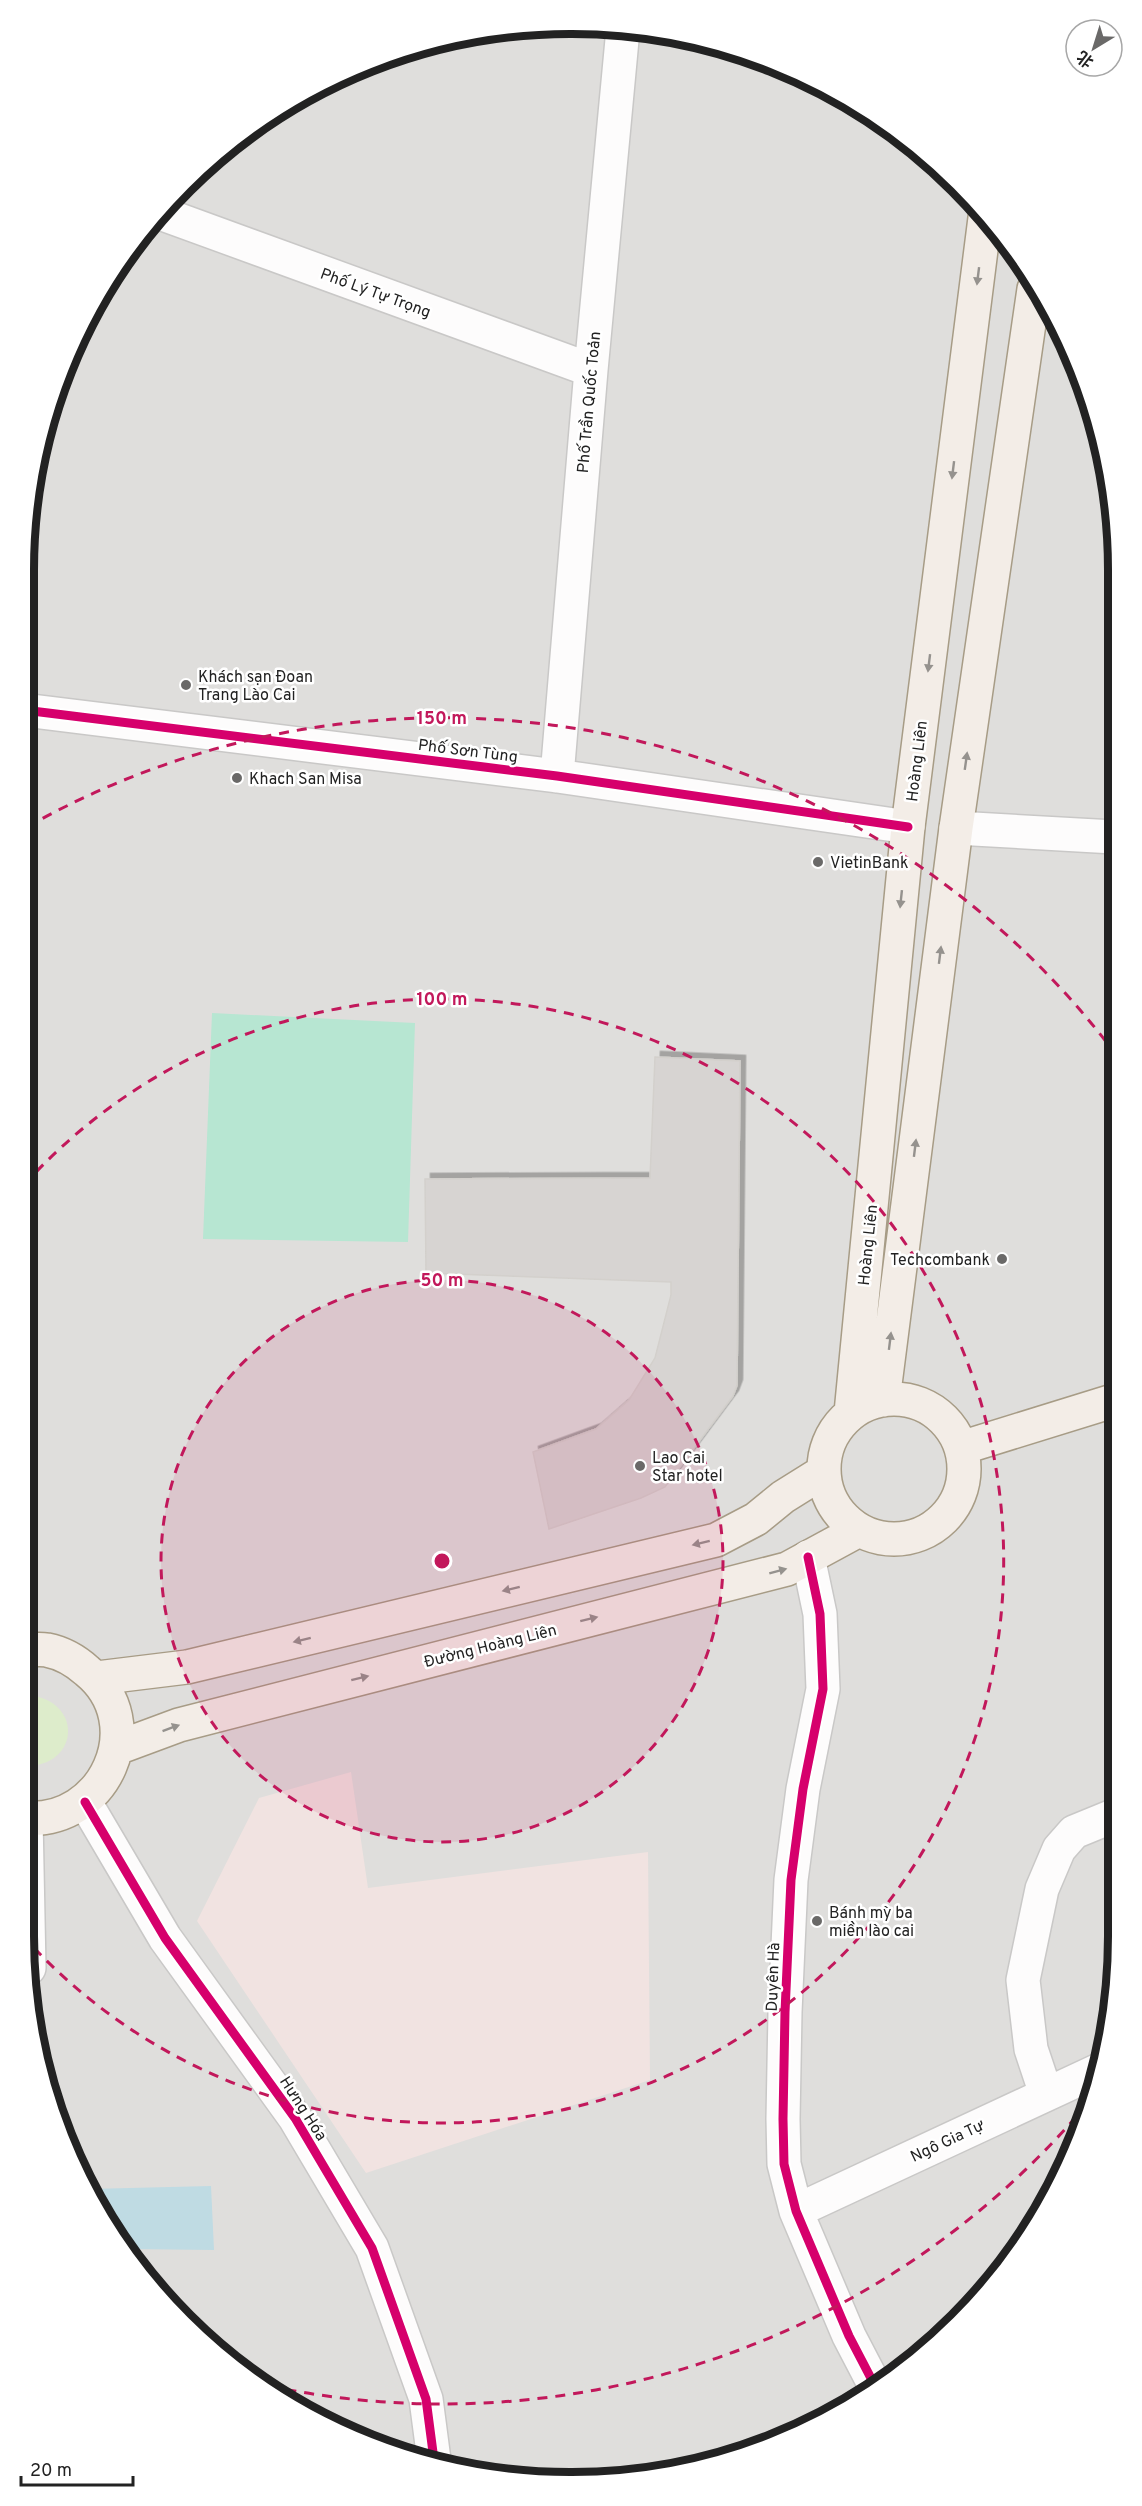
<svg xmlns="http://www.w3.org/2000/svg" width="1142" height="2506" font-family="Overpass,'Noto Sans SC',sans-serif">
<style>
.residential{fill:#dfdedc}
.commercial{fill:#f1e3e1}
.grass{fill:#ddeccb}
.pitch{fill:#b7e6d2}
.water{fill:#bfdbe3}
.building{fill:#d7d4d2;stroke:#d3d0cc;stroke-width:1.5;filter:url(#shadow)}
.lines{fill:none;stroke-linecap:round;stroke-linejoin:round}
.minor-casing{stroke:#c9c8c7;stroke-width:36}
.major-casing{stroke:#a79c86;stroke-width:36}
.minor{stroke:#fdfcfc;stroke-width:33}
.major{stroke:#f3ede7;stroke-width:33}
.cycleway-casing{stroke:#fff;stroke-width:13}
.cycleway{stroke:#d6006c;stroke-width:9}
.oneway{fill:#95928e}
.ring{fill:none;stroke:#c2185b;stroke-width:3;stroke-dasharray:10 8}
.poi-dot{fill:#6a6968;stroke:#fff;stroke-width:2}
.labels{text-anchor:middle;stroke-width:5;stroke-linejoin:round;paint-order:stroke}
.street-label{font-size:16px;fill:#222;stroke:#fff}
.poi-label{font-size:16px;fill:#222;stroke:#fff;text-anchor:start}
.rim{fill:none;stroke:#222;stroke-width:8}
.centre{fill:#c2185b;stroke:#fff;stroke-width:3}
.ring-label{font-size:18px;text-anchor:middle;font-weight:bold;fill:#c2185b;stroke:#fff;stroke-width:5;stroke-linejoin:round;paint-order:stroke}
</style>
<defs>
<filter id="shadow"><feDropShadow dx="5.5" dy="-5.5" stdDeviation="0" flood-color="#0004"/></filter>
</defs>
<rect width="100%" height="100%" fill="#f0eeeb"/>
<!-- residential -->
<path class="residential" d="M571 24 677 34 780 66 904 137 1005 238 1076 361 1113 499 1118 1935 1108 2041 1076 2144 982 2296 844 2409 677 2472 571 2482 465 2472 298 2409 160 2295 97 2208 53 2111 24 1935V571L34 465 66 362 116 267 184 184 267 116 361 66 464 35Z"/>
<!-- commercial -->
<path class="commercial" d="M351 1772 368 1888 648 1852 650 2080 366 2173 197 1921 259 1798Z"/>
<!-- grass -->
<path class="grass" d="M34 1696C83 1705 78 1766 26 1766H24V1697Z"/>
<!-- pitch -->
<path class="pitch" d="M212 1013 415 1023 408 1242 203 1239Z"/>
<!-- water -->
<path class="water" d="M211 2186 214 2250 126 2249 97 2208 89 2189Z"/>
<!-- building -->
<path class="building" d="M655 1057 740 1061 737 1385 733 1396 665 1487 641 1498 549 1529 533 1452 596 1429 629 1400 655 1358 671 1295V1282L426 1273 425 1179 650 1178Z"/>
<g class="lines">
<!-- minor casing -->
<g class="minor-casing">
<path id="minor" d="M160 213 591 370
M24 710 557 776 908 827
M557 776 591 370 623 29
M956 828 1114 837
M808 1557 820 1614 823 1689 803 1789 791 1880 785 2012 783 2119 784 2164 796 2211 849 2336 874 2384
M85 1802 165 1938 295 2118 372 2248 426 2399 434 2460
M26 1818 29 1968
M1046 2094 1031 2049 1023 1980 1042 1889 1059 1849 1074 1832 1118 1814
M796 2211 1099 2070"/>
</g>
<!-- major casing -->
<g class="major-casing">
<path id="major" d="M824 1469a70 70 0 1 1 140 0a70 70 0 1 1-140 0Z
M883 1400 956 828 1034 289
M851 1413 908 827 985 218
M961 1448 1116 1400
M97 1678 187 1667 716 1540 756 1519 783 1497 823 1472
M117 1748 179 1725 787 1569 859 1530
M24 1818C105 1825 151 1723 87 1671 76 1661 62 1653 47 1650 40 1649 31 1650 24 1650"/>
</g>
<!-- minor -->
<use href="#minor" class="minor"/>
<!-- major -->
<use href="#major" class="major"/>
<!-- cycleway casing -->
<g class="cycleway-casing">
<path id="cycleway" d="M24 710 557 776 908 827
M808 1557 820 1614 823 1689 803 1789 791 1880 785 2012 783 2119 784 2164 796 2211 849 2336 874 2384
M85 1802 165 1938 295 2118 372 2248 426 2399 434 2460"/>
</g>
<!-- cycleway -->
<use href="#cycleway" class="cycleway"/>
</g>
<!-- one-way arrows -->
<defs><path id="oneway-solid" d="M-6-.8H1V-3.2L6.5 0L1 3.2V.8H-6Z" transform="scale(1.5)"/></defs>
<g class="oneway">
<use href="#oneway-solid" transform="translate(978 276) rotate(97)"/>
<use href="#oneway-solid" transform="translate(953 470) rotate(97)"/>
<use href="#oneway-solid" transform="translate(929 663) rotate(97)"/>
<use href="#oneway-solid" transform="translate(966 761) rotate(-82)"/>
<use href="#oneway-solid" transform="translate(901 899) rotate(96)"/>
<use href="#oneway-solid" transform="translate(940 955) rotate(-83)"/>
<use href="#oneway-solid" transform="translate(915 1148) rotate(-83)"/>
<use href="#oneway-solid" transform="translate(890 1341) rotate(-83)"/>
<use href="#oneway-solid" transform="translate(701 1543) rotate(166)"/>
<use href="#oneway-solid" transform="translate(778 1571) rotate(-15)"/>
<use href="#oneway-solid" transform="translate(511 1589) rotate(166)"/>
<use href="#oneway-solid" transform="translate(589 1619) rotate(-14)"/>
<use href="#oneway-solid" transform="translate(302 1640) rotate(166)"/>
<use href="#oneway-solid" transform="translate(360 1678) rotate(-14)"/>
<use href="#oneway-solid" transform="translate(171 1728) rotate(-20)"/>
</g>
<!-- distance rings -->
<circle cx="442" cy="1561" r="281" fill="#c2185b" fill-opacity=".12"/>
<g class="ring">
<circle cx="442" cy="1561" r="281"/>
<path d="M24 1185A562 562 0 1 1 24 1937"/>
<path d="M1088 2103A843 843 0 0 1 274 2387M27 827A843 843 0 0 1 1111 1048"/>
</g>
<!-- markers -->
<g class="poi-dot">
<circle cx="186" cy="685" r="6"/>
<circle cx="237" cy="778" r="6"/>
<circle cx="818" cy="862" r="6"/>
<circle cx="1002" cy="1259" r="6"/>
<circle cx="640" cy="1466" r="6"/>
<circle cx="817" cy="1921" r="6"/>
</g>
<g class="labels">
<!-- street labels -->
<g class="street-label">
<text transform="translate(376 292) rotate(20)" y="6">Phố Lý Tự Trọng</text>
<text transform="translate(588 402) rotate(-85)" y="6">Phố Trần Quốc Toản</text>
<text transform="translate(468 750) rotate(7)" y="6">Phố Sơn Tùng</text>
<text transform="translate(916 761) rotate(-83)" y="6">Hoàng Liên</text>
<text transform="translate(867 1245) rotate(-84)" y="6">Hoàng Liên</text>
<text transform="translate(490 1645) rotate(-14)" y="6">Đường Hoàng Liên</text>
<text transform="translate(772 1977) rotate(-88)" y="6">Duyên Hà</text>
<text transform="translate(304 2108) rotate(57)" y="6">Hưng Hóa</text>
<text transform="translate(947 2140) rotate(-25)" y="6">Ngô Gia Tự</text>
</g>
<!-- poi labels -->
<g class="poi-label">
<text x="198" y="682">Khách sạn Đoan<tspan x="198" dy="18">Trang Lào Cai</tspan></text>
<text x="249" y="784">Khach San Misa</text>
<text x="830" y="868">VietinBank</text>
<text x="990" y="1265" text-anchor="end">Techcombank</text>
<text x="652" y="1463">Lao Cai<tspan x="652" dy="18">Star hotel</tspan></text>
<text x="829" y="1918">Bánh mỳ ba<tspan x="829" dy="18">miền lào cai</tspan></text>
</g>
</g>
<!-- crop -->
<path d="M0 0H1142V2506H0ZM570 34H572A536 536 0 0 1 1108 570V1936A536 536 0 0 1 572 2472H570A536 536 0 0 1 34 1936V570A536 536 0 0 1 570 34Z" fill="#fff" fill-rule="evenodd"/>
<path class="rim" d="M570 34H572A536 536 0 0 1 1108 570V1936A536 536 0 0 1 572 2472H570A536 536 0 0 1 34 1936V570A536 536 0 0 1 570 34Z"/>
<circle cx="442" cy="1561" r="9" class="centre"/>
<g class="ring-label">
<text x="442" y="724">150 m</text>
<text x="442" y="1005">100 m</text>
<text x="442" y="1286">50 m</text>
</g>
<!-- north arrow -->
<g transform="translate(1094 48) rotate(218)"><circle r="28" fill="#ffffff" stroke="#a7a7a7" stroke-width="1.5"/>
<path d="M0-4.5L10 22L0 15L-10 22Z" fill="#6a6968"/>
<text y="-9" font-size="16" font-weight="bold" text-anchor="middle" fill="#222222">北</text>
</g>
<!-- scale -->
<path d="M21 2476v9h112v-9" fill="none" stroke="#222222" stroke-width="3"/>
<text x="30" y="2476" font-size="18" fill="#222222" stroke="#ffffff" stroke-width="4.5" paint-order="stroke">20 m</text>
</svg>
